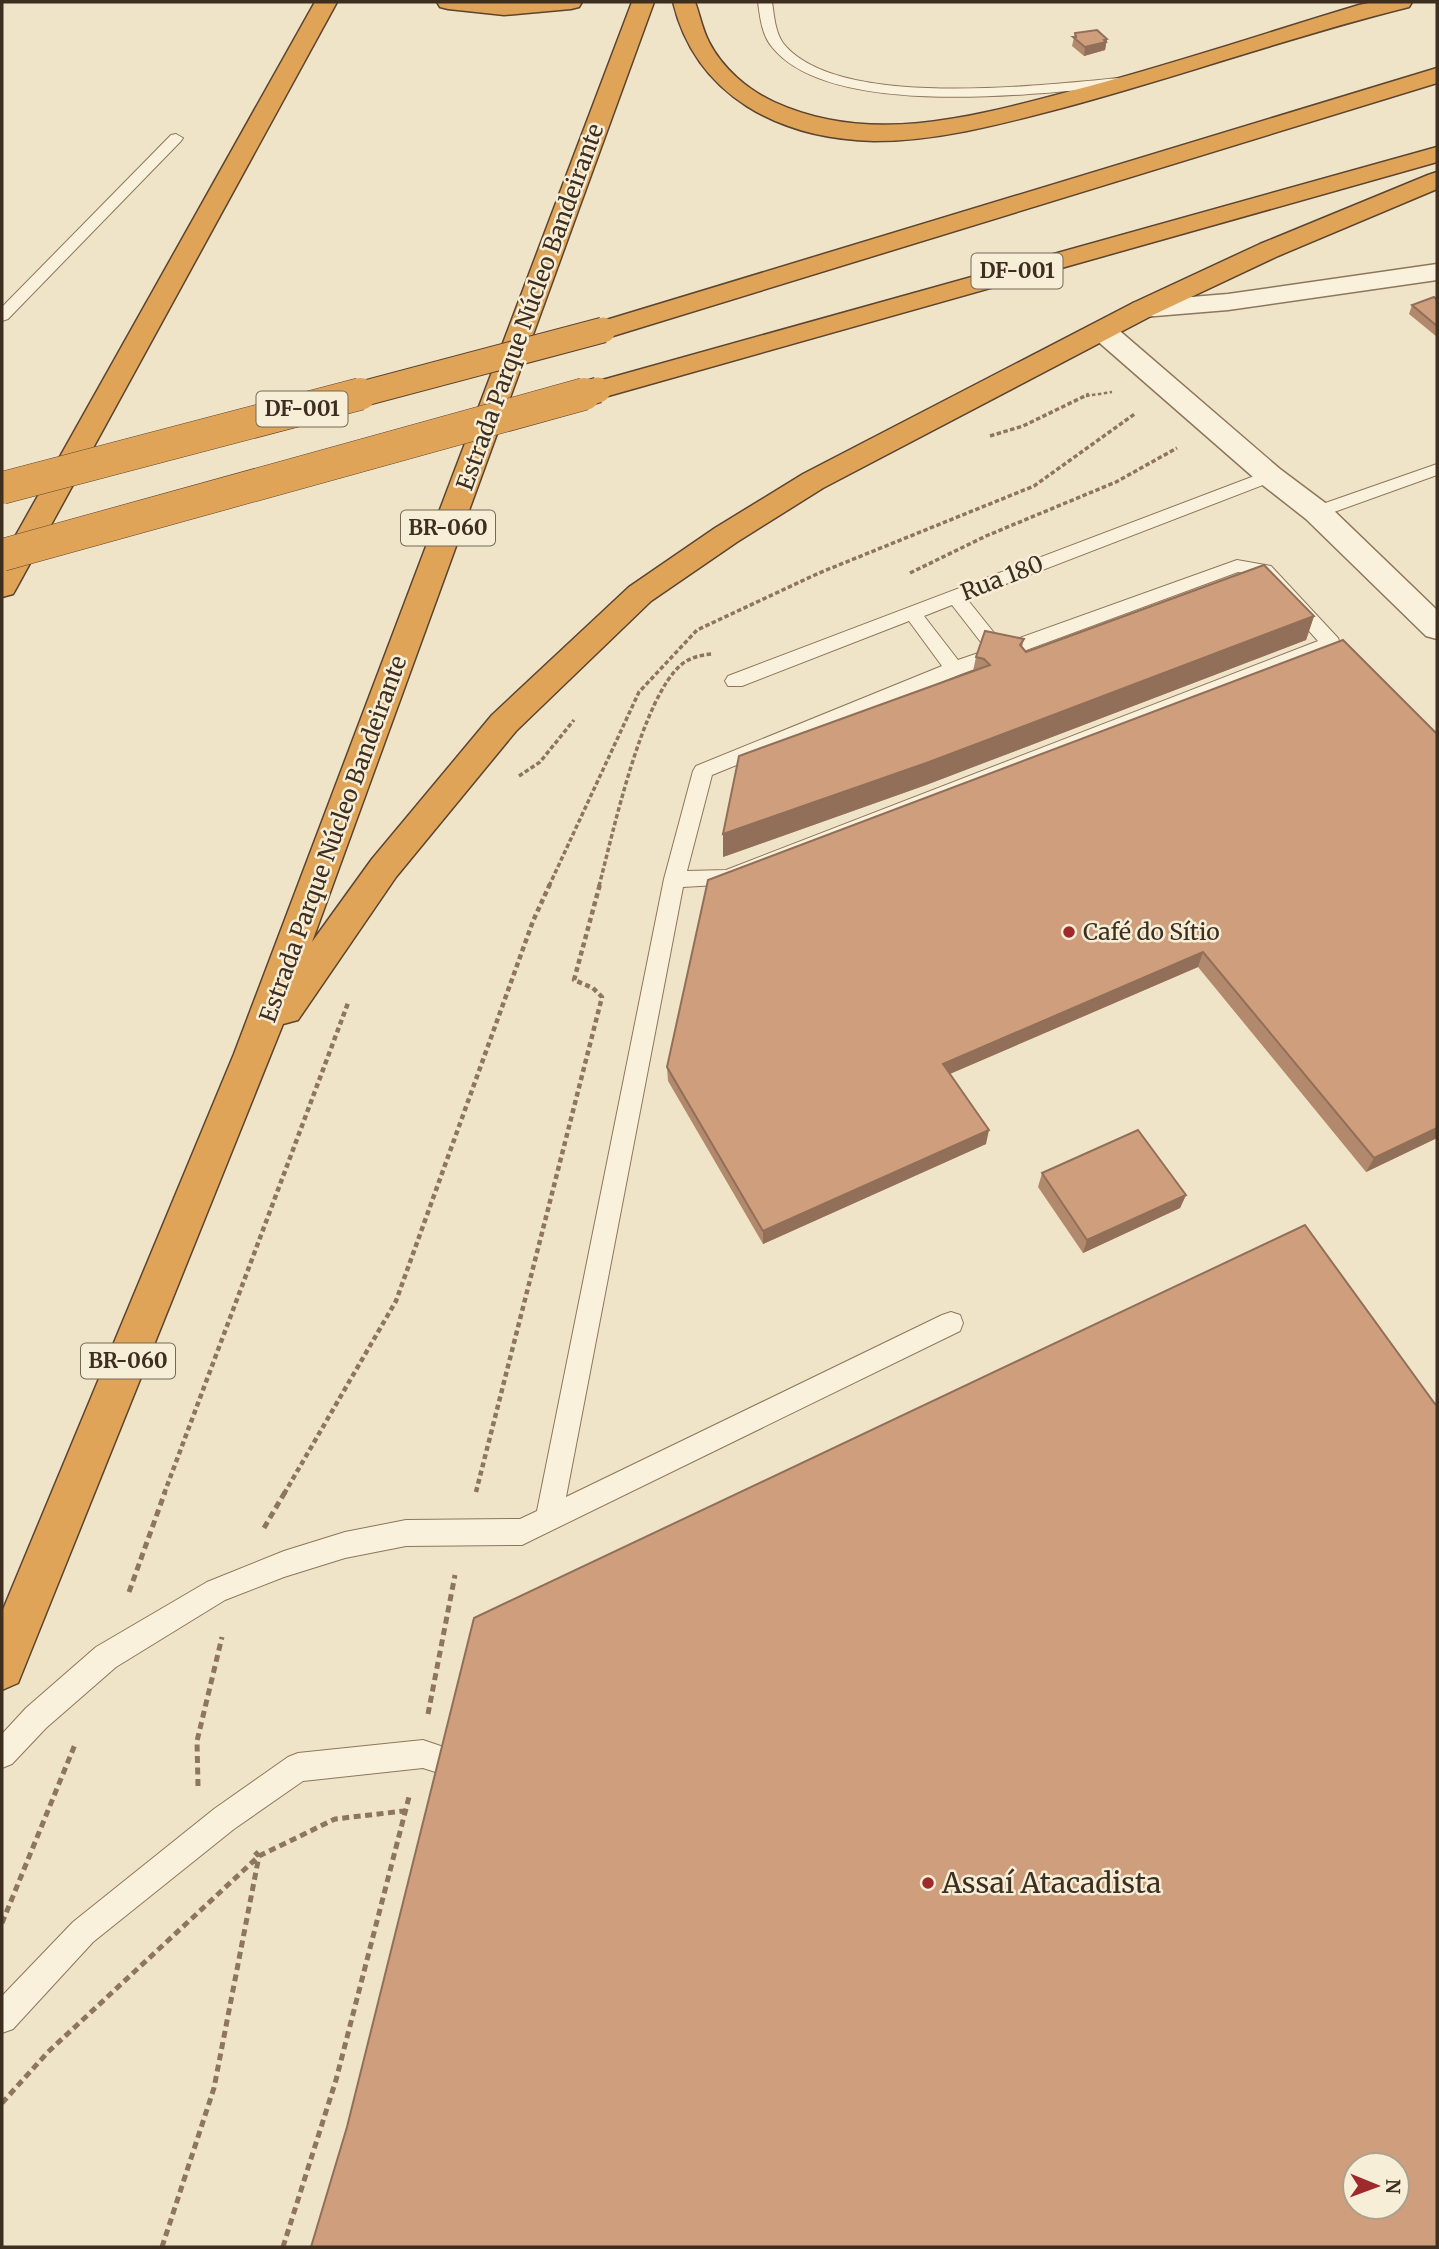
<svg xmlns="http://www.w3.org/2000/svg" width="1439" height="2249" font-family="Merriweather,serif">
<style>
.lines{fill:none;stroke-linecap:round;stroke-linejoin:round}
.lane-casing{stroke:#8d765c;stroke-width:2}
.street-casing{stroke:#8d765c;stroke-width:3}
.highway-casing{stroke:#5b4430;stroke-width:3}
.path-far3{stroke:#8d765c;stroke-width:2.5;stroke-dasharray:3.5 2.5;stroke-linecap:butt}
.path-far2{stroke:#8d765c;stroke-width:3.5;stroke-dasharray:4.5 2.5;stroke-linecap:butt}
.path-far1{stroke:#8d765c;stroke-width:4.5;stroke-dasharray:5 3.5;stroke-linecap:butt}
.path{stroke:#8d765c;stroke-width:5;stroke-dasharray:7 4.5;stroke-linecap:butt}
.lane{fill:#faf1dc;fill-rule:evenodd}
.street{fill:#faf1dc;fill-rule:evenodd}
.highway{fill:#e0a458;fill-rule:evenodd}
.highway-bridge-far1-casing{stroke:#5b4430;stroke-width:27;stroke-linecap:butt}
.highway-bridge-casing{stroke:#5b4430;stroke-width:33;stroke-linecap:butt}
.highway-bridge-far1{stroke:#e0a458;stroke-width:25}
.highway-bridge{stroke:#e0a458;stroke-width:32}
.wall{fill:#b2896c}
.shaded-wall{fill:#916f58}
.building{fill:#cf9f7d;stroke:#916f58;stroke-width:2;fill-rule:evenodd}
.poi-dot{fill:#9e2a2b;stroke:#f7eed8;stroke-width:2.5}
.labels{text-anchor:middle;stroke-width:5;stroke-linejoin:round;paint-order:stroke}
.shield{fill:#f7eed8;stroke:#756857;stroke-width:2}
.shield-label{font-size:21px;font-weight:bold;fill:#3d2e20}
.street-label{font-size:23px;fill:#3d2e20;stroke:#f7eed8}
.poi-label{font-size:23px;fill:#3d2e20;stroke:#f7eed8;text-anchor:start}
.near-poi-label{font-size:28px;fill:#3d2e20;stroke:#f7eed8;text-anchor:start}
</style>
<rect width="100%" height="100%" fill="#f0e4c8"/>
<g class="lines">
<!-- lane casing -->
<g class="lane-casing">
<path id="lane" d="M758 2H772C774 15 775 32 783 43 838 112 1049 84 1130 77L1137 81 1130 85C1045 93 831 121 772 47 762 35 760 18 758 2Z
M176 134 183 138 181 141 8 319 2 321V307L171 135Z
M1437 464V475L1323 516 1317 518 1308 512 1311 508Z
M1270 470 1276 472 1279 476 1276 480 967 599 1003 644 1237 560 1271 566 1338 638 1340 643 1338 648 734 884 683 887 566 1497 942 1315 951 1312 960 1315 963 1323 960 1331 522 1545 406 1546 345 1558 284 1577 225 1600 116 1667 46 1728 12 1764 2 1768V1734L26 1708 96 1647 207 1582 284 1551 345 1532 406 1520 520 1519 537 1511 664 879 693 771 696 766 942 666 909 621 742 686H728L725 681 728 676ZM1238 572 1259 575 1318 641 726 870 687 871 712 775 961 674ZM952 605 987 650 958 660 924 616Z
M423 1740 476 1758 480 1768 476 1778 466 1782 423 1768 303 1781 234 1829 93 1942 13 2029 2 2033V1996L73 1922 214 1809 288 1757 298 1753Z"/>
</g>
<!-- street casing -->
<g class="street-casing">
<path id="street" d="M1437 264V280L1228 310 1143 317 1133 315 1129 309 1133 303 1143 301 1228 294Z
M1104 324 1114 326 1280 469 1328 505 1437 610V639L1426 636 1306 519 1260 483 1094 338 1090 332 1094 326Z"/>
</g>
<!-- highway casing -->
<g class="highway-casing">
<path id="highway" d="M315 2H337L17 587 13 594 2 597V560Z
M437 2H582L579 7 571 9 504 15 448 9 440 7Z
M632 2H654L312 942 372 859 492 715 629 587 715 528 803 474 1133 303 1260 244 1428 175 1437 172V189L1278 256 1153 315 823 488 737 542 651 601 516 731 396 877 298 1020 283 1024 18 1683 2 1690V1612L234 1054Z
M673 2H695C700 15 702 29 709 42 722 68 748 90 774 102 877 149 986 113 1090 86 1180 62 1269 32 1359 5L1373 2H1412L1409 7C1292 36 1178 77 1062 108 1001 124 938 141 874 141 781 139 696 97 673 2Z
M1437 68V83L613 336 603 338 593 336 589 330 593 324Z
M1437 147V162L608 396 598 399 588 396 584 390 588 384Z"/>
</g>
<!-- path-far3 -->
<path class="path-far3" d="M1086 396 1112 392"/>
<!-- path-far2 -->
<path class="path-far2" d="M990 436 1023 426 1089 394
M910 573 986 536 1116 482 1177 448
M519 776 540 762 574 720
M549 886 639 692 697 630 819 573 1034 486 1136 413
M599 886C613 833 642 697 682 664 691 657 701 655 712 654"/>
<!-- path-far1 -->
<path class="path-far1" d="M476 1492 602 997 593 988 574 980 600 884
M164 1494 348 1003
M284 1494 396 1301 533 921 550 884"/>
<!-- path -->
<path class="path" d="M264 1528 285 1492
M129 1592 165 1492
M428 1714 455 1575
M198 1786 197 1741 222 1637
M2 1923 76 1742
M2 2103 48 2052 259 1856 335 1819 404 1811
M162 2247 214 2088 259 1856 254 1851
M283 2247 336 2080 409 1797"/>
<!-- lane -->
<use href="#lane" class="lane"/>
<!-- street -->
<use href="#street" class="street"/>
<!-- highway -->
<use href="#highway" class="highway"/>
<!-- highway-bridge-far1 casing -->
<g class="highway-bridge-far1-casing">
<path id="highway-bridge-far1" d="M354 396 603 330
M578 396 598 390"/>
</g>
<!-- highway-bridge casing -->
<g class="highway-bridge-casing">
<path id="highway-bridge" d="M2 488 360 394
M2 555 584 394"/>
</g>
<!-- highway-bridge-far1 -->
<use href="#highway-bridge-far1" class="highway-bridge-far1"/>
<!-- highway-bridge -->
<use href="#highway-bridge" class="highway-bridge"/>
</g>
<!-- wall -->
<path class="wall" d="M1075 33 1107 39 1105 50 1084 56 1072 46Z
M1437 300V337L1409 314 1412 305Z
M1314 616 1306 640 926 785 723 857 973 671 976 657 1024 639 1022 647 1026 652Z
M1437 734V1138L1366 1172 1198 967 950 1074 986 1144 763 1244 668 1081 667 1067Z
M1042 1173 1186 1195 1180 1208 1083 1253 1038 1187Z"/>
<!-- shaded-wall -->
<path class="shaded-wall" d="M1107 39 1105 50 1084 56 1085 47Z
M1314 616 1306 640 926 785 723 857V834Z
M1203 952 1198 967 940 1078 943 1064Z
M1437 1128V1138L1366 1172 1374 1158Z
M989 1130 986 1144 763 1244V1231Z
M1186 1195 1180 1208 1083 1253 1087 1240Z"/>
<!-- building -->
<path class="building" d="M1097 30 1107 39 1104 40 1106 42 1085 47 1073 37H1076L1075 33Z
M1434 297 1437 300V326L1412 305Z
M1264 565 1314 616 929 762 723 834 739 756 990 665 984 659 976 657 985 631 1024 639 1020 645 1026 652Z
M1343 640 1437 734V1128L1374 1158 1203 952 943 1064 989 1130 763 1231 667 1067 708 880Z
M1138 1130 1186 1195 1087 1240 1042 1173Z
M1305 1225 1435 1404 1437 1403V2247H311L347 2127 474 1618ZM1355 2165H1397V2207H1355Z"/>
<!-- markers -->
<g class="poi-dot">
<circle cx="1069" cy="932" r="7"/>
<circle cx="928" cy="1883" r="7"/>
</g>
<g class="labels">
<!-- shield labels -->
<g class="shield">
<rect x="971.5" y="253.5" width="91" height="35" rx="5"/>
<rect x="256.5" y="391.5" width="91" height="35" rx="5"/>
<rect x="401" y="510.5" width="94" height="35" rx="5"/>
<rect x="81" y="1343.5" width="94" height="35" rx="5"/>
</g>
<g class="shield-label">
<text x="1017" y="278">DF-001</text>
<text x="302" y="416">DF-001</text>
<text x="448" y="535">BR-060</text>
<text x="128" y="1368">BR-060</text>
</g>
<!-- street labels -->
<g class="street-label">
<text transform="translate(530 307) rotate(-70)" y="8">Estrada Parque Núcleo Bandeirante</text>
<text transform="translate(1002 578) rotate(-21)" y="8">Rua 180</text>
<text transform="translate(333 839) rotate(-70)" y="8">Estrada Parque Núcleo Bandeirante</text>
</g>
<!-- poi labels -->
<g class="poi-label">
<text x="1083" y="940">Café do Sítio</text>
</g>
<!-- near-poi labels -->
<g class="near-poi-label">
<text x="942" y="1893">Assaí Atacadista</text>
</g>
</g>
<!-- border -->
<rect width="1439" height="2249" fill="none" stroke="#3d2e20" stroke-width="7"/>
<!-- north arrow -->
<g transform="translate(1376 2186) rotate(91)"><circle r="33" fill="#f7eed8" stroke="#ada18e" stroke-width="2"/>
<path d="M0-5L12 26L0 18L-12 26Z" fill="#9e2a2b"/>
<text y="-10" font-size="19" font-weight="bold" text-anchor="middle" fill="#3d2e20">N</text>
</g>
</svg>
